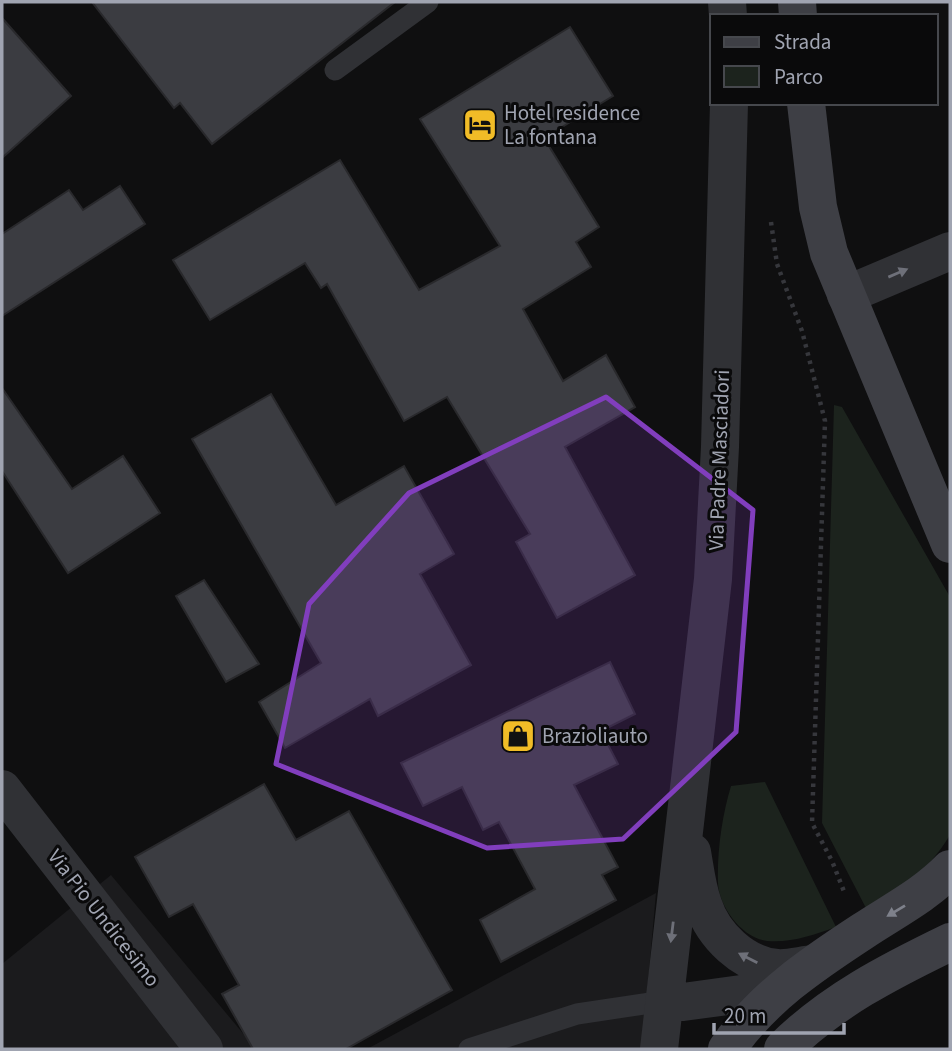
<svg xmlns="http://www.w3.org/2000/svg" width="952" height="1051" font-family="'Source Sans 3',sans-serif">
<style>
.built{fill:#1b1b1d}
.green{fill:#1c231d}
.building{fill:#3b3c41;stroke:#29292c;stroke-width:2}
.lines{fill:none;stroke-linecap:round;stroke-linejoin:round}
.path{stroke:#36373c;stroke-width:4.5;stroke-dasharray:3.5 5;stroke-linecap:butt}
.lane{stroke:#303135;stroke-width:21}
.street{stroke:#303135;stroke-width:38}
.secondary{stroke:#3e3f45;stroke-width:38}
.oneway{fill:#6e7079}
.oneway2{fill:#7e818b}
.marked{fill:#813ebd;fill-opacity:0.2;stroke:#813ebd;stroke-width:5;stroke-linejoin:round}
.labels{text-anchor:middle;stroke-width:6;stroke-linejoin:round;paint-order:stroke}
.poi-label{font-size:21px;fill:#a0a4b1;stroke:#0a0a0b;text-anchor:start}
.street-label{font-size:21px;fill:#a0a4b1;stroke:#0a0a0b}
</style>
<rect width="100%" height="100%" fill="#0f0f10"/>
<!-- built -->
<path class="built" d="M111 875 256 1049H2V964Z
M656 893 642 1049H367Z"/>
<!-- green -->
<path class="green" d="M834 405 842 407 950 597V835C926 874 904 886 867 910L822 823Z
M765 782 836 927C813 935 792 943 767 941 742 938 719 907 718 883 717 851 722 816 731 786Z"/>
<!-- building -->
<path class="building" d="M92 2H395L212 144 180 103 174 108Z
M2 18 71 96 2 158Z
M570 27 613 96 544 138 599 227 576 242 591 267 523 309 563 381 606 355 635 407 565 447 635 575 557 618 516 542 530 534 447 397 404 421 327 284 321 288 305 263 210 320 173 260 340 160 419 290 500 246 420 119Z
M120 186 145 224 2 316V234L69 190 83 210Z
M2 388 72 489 123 456 160 513 68 573 2 471Z
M271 394 336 505 404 466 454 554 420 574 471 665 378 716 370 699 285 748 259 702 321 663 192 439Z
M204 580 259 664 226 682 176 596Z
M610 662 635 714 601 731 618 764 574 785 618 867 602 875 616 900 501 962 480 920 535 889 499 822 483 830 462 787 423 806 401 763Z
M264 784 296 840 349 811 452 990 346 1049H253L222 994 239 985 193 904 169 917 135 857Z"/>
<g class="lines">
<!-- path -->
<path class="path" d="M771 222 777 264 802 331 825 421 812 823 832 861 845 894"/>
<!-- lane -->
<path class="lane" d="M335 70 428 2
M469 1049 577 1014 664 1001"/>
<!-- street -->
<path class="street" d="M727 2 728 16
M846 295 950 251
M2 789 204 1049
M692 852C695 869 697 888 703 904 713 935 743 965 777 968 788 969 802 965 814 964
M664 1001 683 1002 779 989
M659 1049 713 579 720 447 729 103"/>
<!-- secondary -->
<path class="secondary" d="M797 2 798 16
M806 103 818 207 829 253 950 544
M727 1049C762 998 811 965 863 931 893 911 925 895 950 869
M783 1049C831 1001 890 971 950 942"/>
</g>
<!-- one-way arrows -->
<defs><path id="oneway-solid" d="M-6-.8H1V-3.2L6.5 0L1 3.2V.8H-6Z" transform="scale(1.75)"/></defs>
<g class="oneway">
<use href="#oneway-solid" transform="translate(898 273) rotate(-23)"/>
<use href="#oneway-solid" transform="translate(672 932) rotate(97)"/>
<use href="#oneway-solid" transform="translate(748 958) rotate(-153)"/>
</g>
<use class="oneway2" href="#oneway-solid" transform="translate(896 911) rotate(149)"/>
<!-- marked area -->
<path class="marked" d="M606 397 753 510 736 732 623 839 487 848 276 764 309 604 409 493Z"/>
<!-- icons -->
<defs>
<g id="hotel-square" transform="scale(1.75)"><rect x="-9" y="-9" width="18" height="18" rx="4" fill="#f1bc27" stroke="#0a0a0b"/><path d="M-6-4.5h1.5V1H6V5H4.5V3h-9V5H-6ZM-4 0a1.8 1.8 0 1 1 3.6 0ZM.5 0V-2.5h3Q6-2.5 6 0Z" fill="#111"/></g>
<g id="shop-square" transform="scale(1.75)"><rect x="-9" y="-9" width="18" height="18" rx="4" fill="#f1bc27" stroke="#0a0a0b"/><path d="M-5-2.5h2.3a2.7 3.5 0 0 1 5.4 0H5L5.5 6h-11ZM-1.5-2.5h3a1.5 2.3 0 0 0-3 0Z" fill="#111"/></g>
</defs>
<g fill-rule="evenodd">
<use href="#hotel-square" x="480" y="125"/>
<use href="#shop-square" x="518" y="736"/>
</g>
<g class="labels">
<!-- poi labels -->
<g class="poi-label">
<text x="504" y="120">Hotel residence<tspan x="504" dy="24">La fontana</tspan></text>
<text x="542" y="743">Brazioliauto</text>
</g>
<!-- street labels -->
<g class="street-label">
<text transform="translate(719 460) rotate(-88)" y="7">Via Padre Masciadori</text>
<text transform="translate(104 918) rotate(52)" y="7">Via Pio Undicesimo</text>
</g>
</g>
<!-- border -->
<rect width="952" height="1051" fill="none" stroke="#a0a4b1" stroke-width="7"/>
<!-- legend -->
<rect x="710" y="14" width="228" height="91" fill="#0a0a0b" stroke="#46484d" stroke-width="2"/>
<rect x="724" y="37" width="35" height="10" fill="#3e3f45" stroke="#46484d" stroke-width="2"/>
<text x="774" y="49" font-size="21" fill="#a0a4b1">Strada</text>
<rect x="724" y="66" width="35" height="21" fill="#1c231d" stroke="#46484d" stroke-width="2"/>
<text x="774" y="84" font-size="21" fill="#a0a4b1">Parco</text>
<!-- scale -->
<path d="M714 1023v10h130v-10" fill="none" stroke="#a0a4b1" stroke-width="3.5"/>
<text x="724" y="1023" font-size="21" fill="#a0a4b1" stroke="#0a0a0b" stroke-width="5" paint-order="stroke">20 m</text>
</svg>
